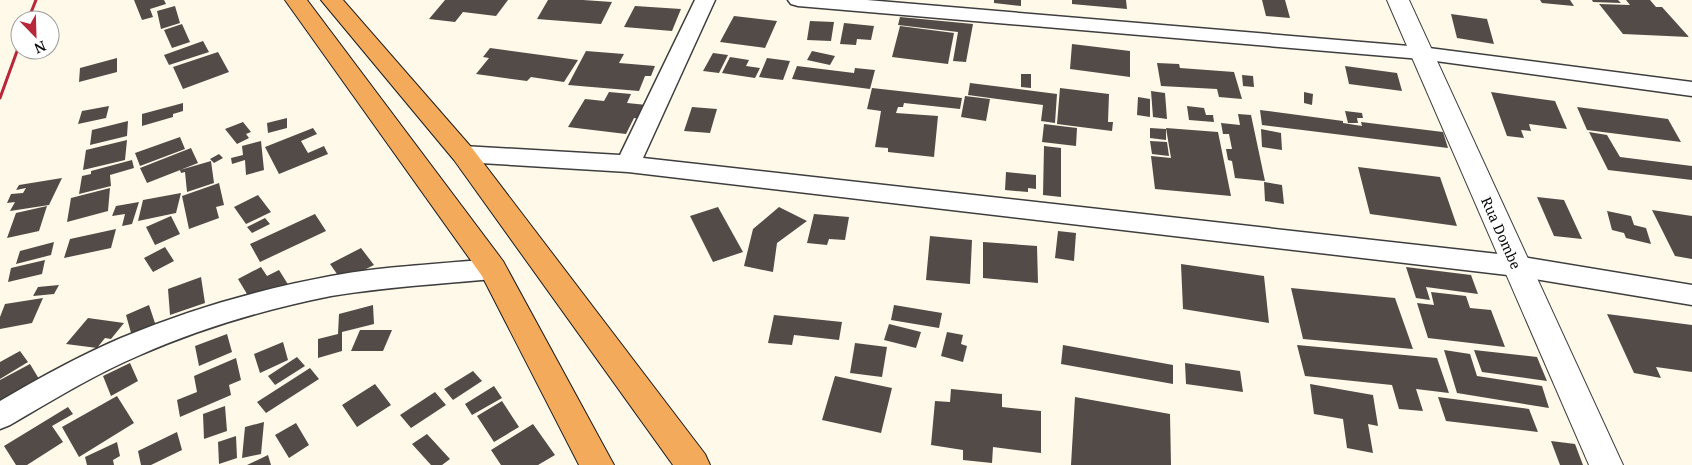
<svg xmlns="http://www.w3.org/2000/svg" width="1692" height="465" font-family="'Noto Serif',serif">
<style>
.building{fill:#534b47}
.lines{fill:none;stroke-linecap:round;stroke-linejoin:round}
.minor-casing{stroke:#3e3e3e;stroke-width:3}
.tertiary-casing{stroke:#3e3e3e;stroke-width:2}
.trunk-casing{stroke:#1c1c1c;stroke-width:2}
.minor{fill:#fff;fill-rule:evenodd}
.tertiary{fill:#fff;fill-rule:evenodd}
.trunk{fill:#f4aa5b;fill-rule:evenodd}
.rail{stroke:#b72739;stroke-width:3}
.labels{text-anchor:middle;stroke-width:5;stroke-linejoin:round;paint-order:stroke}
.street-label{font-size:14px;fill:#0b0b0b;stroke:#fff}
</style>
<rect width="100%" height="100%" fill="#fff9e9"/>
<!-- building -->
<path class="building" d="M134 0H164L166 4 150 9 153 17 142 20Z
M445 0H508L496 16 463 12 455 22 429 19Z
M548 0H583L612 2 601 24 537 19Z
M994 0H1021V6L994 3Z
M1072 0H1126L1127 9 1072 4Z
M1262 0H1285L1290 18 1266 16Z
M1540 0H1570L1574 6 1542 3Z
M1592 0H1618L1621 3 1593 2Z
M1626 0H1650L1656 7H1662L1689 37 1623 34 1599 4 1630 5Z
M175 6 180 23 161 29 157 11Z
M635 6 681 9 672 31 624 27Z
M1451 14 1487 19 1494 44 1457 38Z
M734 16 777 21 765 48 720 42Z
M900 17 973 24 966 62 953 61 958 32 898 25Z
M810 21 834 22 831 41 807 40Z
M844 23 874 26 871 40 857 39 856 45 840 44Z
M182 24 190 42 172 48 164 30Z
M900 26 954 33 948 64 892 57Z
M203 41 209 52 169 65 164 55Z
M1072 44 1130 51V77L1070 69Z
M490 48 578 60 564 82 531 77 527 81 476 74 489 58 483 57Z
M586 51 624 54 619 63 655 66 651 76H645L639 91 568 85Z
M812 51 835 56 830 65 807 60Z
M218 52 229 72 183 89 173 67Z
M713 53 728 55 719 73 703 71Z
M730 57 749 60 746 66 760 68 755 78 722 73Z
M117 58V72L79 82 80 68Z
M767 58 790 61 783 80 759 77Z
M1157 63 1179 64 1180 68 1234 72 1242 99 1219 97 1217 89 1161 86Z
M797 66 854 73 855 68 875 70 870 89 792 79Z
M1345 66 1397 73 1402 91 1349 84Z
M1021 74H1031V88L1021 87Z
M1242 75 1253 76 1254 87 1243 86Z
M970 83 1057 94 1055 123 1041 121 1043 105 968 95Z
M872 88 962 98 960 109 904 103 903 107H898L896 113 938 116 934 157 888 152V148L875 147 881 111 867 109Z
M1060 88 1109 94 1108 122H1113L1112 131 1057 124Z
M1151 91 1165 93 1167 119 1153 117Z
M609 92 631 94 627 103 647 105 640 119 634 118 626 134 568 127 585 99 604 101Z
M1304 92 1313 94 1312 105 1304 103Z
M1491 92 1555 101 1567 129 1529 124 1531 131 1521 130 1524 138 1507 136Z
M965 96 990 99 986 121 961 117Z
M1138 97 1150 99V117L1137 115Z
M183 103V111L173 114V117L142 126V114Z
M109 106 106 118 78 124 82 111Z
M1187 106 1204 108 1206 115H1213L1214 122 1189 120Z
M692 107 717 109 710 133 684 131Z
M1577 107 1668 119 1681 142 1587 130Z
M1260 110 1343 121V123L1362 126 1361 122 1443 132 1448 148 1262 125Z
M1345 111 1362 113 1363 118H1357L1358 123H1348Z
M1238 114 1251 115 1265 181 1235 178 1232 161 1228 160 1226 149H1232L1229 134H1223L1221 123 1240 125Z
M287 118V128L268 133 267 123Z
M128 121 127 136 90 145 92 130Z
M243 122 251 132 246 134 249 138 237 144 225 129Z
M1044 124 1077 128 1076 146 1042 142Z
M313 128 317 134 301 141 308 153 324 146 328 154 279 174 265 147Z
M1150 128 1166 129V140L1150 138Z
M1166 128 1218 132 1231 196 1155 189 1151 156 1171 158Z
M1261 129 1281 133 1282 150 1262 147Z
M1589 132 1607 135 1620 157 1692 166V180L1608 170Z
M180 137 185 149 140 166 135 153Z
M127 140 125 160 83 170 86 150Z
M261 141 264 170 246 175 245 160 232 164 231 158 243 155 242 146Z
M1150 141 1167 142 1169 156 1152 154Z
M1044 146 1061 148V197L1043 195Z
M191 148 198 163 147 183 140 168Z
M219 154 223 158 214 163 210 159Z
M132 160 134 168 110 175 111 186 79 194 82 176 91 174V171Z
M211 161 214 183 187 192 185 172 181 173 180 170Z
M1358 167 1440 177 1457 226 1370 214Z
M1006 172 1036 175V189L1028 188V192L1005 190Z
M62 178 49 205 10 211 15 202 7 203 11 194 23 193 26 188 16 190 19 185Z
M1264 182 1282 185 1284 204 1265 201Z
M219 183 224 205 216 207 219 218 189 229 182 196Z
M110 188 108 211 67 222 71 198Z
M181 193 176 213 138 221 143 200Z
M258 195 271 212 246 224 234 207Z
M1537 197 1564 200 1582 239 1554 236Z
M139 202 132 224 122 226 125 214 112 216 116 206Z
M47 206 39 231 7 238 16 213Z
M718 207 743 252 713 262 690 216Z
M779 207 807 221 777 243 773 272 744 266 753 229Z
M1652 210 1692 216V259L1675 256Z
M1607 211 1631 216 1634 225 1646 228 1651 244 1626 238 1624 233 1612 230Z
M315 214 326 231 260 262 250 244Z
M814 214 849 217 845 240 829 239 827 245 807 243Z
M171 216 180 234 155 245 146 227Z
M265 218 270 224 252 233 247 227Z
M116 229 111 248 64 258 70 239Z
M1058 231 1076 233 1074 261 1055 258Z
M930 236 972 240 970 284 926 280Z
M54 242 51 255 16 264 20 251Z
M983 242 1037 246 1038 283 983 278Z
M165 247 174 261 153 272 144 258Z
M361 248 374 265 342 281 330 264Z
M45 260 42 274 8 282 11 268Z
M1181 264 1264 276 1269 323 1183 309Z
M261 267 267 276 279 270 289 286 253 304 238 279Z
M1406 267 1471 275 1478 294 1426 287 1430 300 1416 298Z
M201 277 205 303 170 315 168 289Z
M59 285 54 294 33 296 38 287Z
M1291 288 1395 298 1413 349 1303 339Z
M1431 292 1466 296 1470 308 1491 310 1505 347 1428 338 1417 303 1434 305Z
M43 298 32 323 0 329V317L5 304Z
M149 305 157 329 133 340 126 315Z
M373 305 374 324 342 332V351L318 358V339L338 334 339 314Z
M894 305 942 313 939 328 891 320Z
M1607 314 1692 325V372L1656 367 1661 378 1634 373Z
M774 315 842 322 839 340 794 335 792 345 768 343Z
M88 318 124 323 111 339 105 338 97 348 66 344Z
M889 324 921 332 916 348 884 340Z
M360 330H392L383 351H351Z
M947 332 963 335 961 344 967 346 963 362 941 356Z
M227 334 232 352 199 366 195 346Z
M283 342 288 360 260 373 254 354Z
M855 343 887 347 882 377 850 373Z
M1063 345 1173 365V384L1061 364Z
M1297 345 1437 358 1449 393 1416 389 1423 411 1399 409 1392 385 1305 376Z
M1444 350 1470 354 1477 376 1542 386 1549 408 1457 393Z
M1474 350 1537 357 1547 381 1482 372Z
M20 351 28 362 0 379V362Z
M297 357 305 366 275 385 268 376Z
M236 358 241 380 229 385 231 395 180 417 177 400 197 392 194 376Z
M130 363 138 381 111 396 103 376Z
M1185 363 1240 371 1243 392 1186 384Z
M30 364 42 384 0 413V380Z
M310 368 319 379 266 413 257 402Z
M473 371 482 381 453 400 444 389Z
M835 376 892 388 881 433 822 420Z
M375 384 391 405 357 427 342 405Z
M1310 384 1373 395 1378 426 1368 424 1373 453 1347 448 1343 419 1314 414Z
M494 386 502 398 472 415 465 404Z
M951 389 1002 394V407L1041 411V453L993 447 992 463 963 460V450L931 445 935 401 950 402Z
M435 392 446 405 411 428 400 415Z
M117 396 134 423 79 457 62 427Z
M1075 397 1170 414 1171 465H1071Z
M1438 397 1529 409 1538 432 1446 421Z
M502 401 519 427 494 442 477 416Z
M225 406 227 431 204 439 203 414Z
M68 407 73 414 52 426 63 442 27 465H16L4 446Z
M264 422 261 454 242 458 245 427Z
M296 423 309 445 289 458 275 435Z
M533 424 555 455 538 465H501L491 450Z
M177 432 182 450 151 465H141L138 451Z
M427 434 450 459 442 465H431L412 444Z
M236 436 237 458 219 464 218 442Z
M1551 441 1575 444 1583 465H1560Z
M117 442 120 456 113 460 114 465H87L85 457Z
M268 455 271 465H247Z"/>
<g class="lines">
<!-- minor casing -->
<g class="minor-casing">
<path id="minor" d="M695 0H715L643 158 1516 256 1692 285V305L1516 276 628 172 463 162 455 160 451 154 455 148 463 146 620 155Z
M788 0H867L1421 47 1692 82V96L1421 59 798 6 791 4Z
M493 259 502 262 506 269 502 276 493 279C439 284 385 287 331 296 266 309 201 328 140 355 95 374 53 400 10 425L0 429V401C39 378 79 356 121 338 188 310 260 289 331 276 385 266 439 264 493 259Z"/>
</g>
<!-- tertiary casing -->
<g class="tertiary-casing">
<path id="tertiary" d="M1387 0H1409L1623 465H1589Z"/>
</g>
<!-- trunk casing -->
<g class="trunk-casing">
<path id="trunk" d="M285 0H307L503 261 614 465H579L482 276Z
M321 0H343L472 148 705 454 710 465H673L454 160Z"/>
</g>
<!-- minor -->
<use href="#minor" class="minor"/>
<!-- tertiary -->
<use href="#tertiary" class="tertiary"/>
<!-- trunk -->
<use href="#trunk" class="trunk"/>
<!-- rail -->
<path class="rail" d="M28 20 36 0
M0 98 20 43"/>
</g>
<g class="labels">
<!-- street labels -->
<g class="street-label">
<text transform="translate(1501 233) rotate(66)" y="5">Rua Dombe</text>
</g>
</g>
<!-- north arrow -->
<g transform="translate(35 35) rotate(157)"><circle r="24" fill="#ffffff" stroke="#9d9d9d"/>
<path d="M0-4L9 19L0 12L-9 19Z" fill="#b72739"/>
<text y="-8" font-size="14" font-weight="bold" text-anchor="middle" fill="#0b0b0b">N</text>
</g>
</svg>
